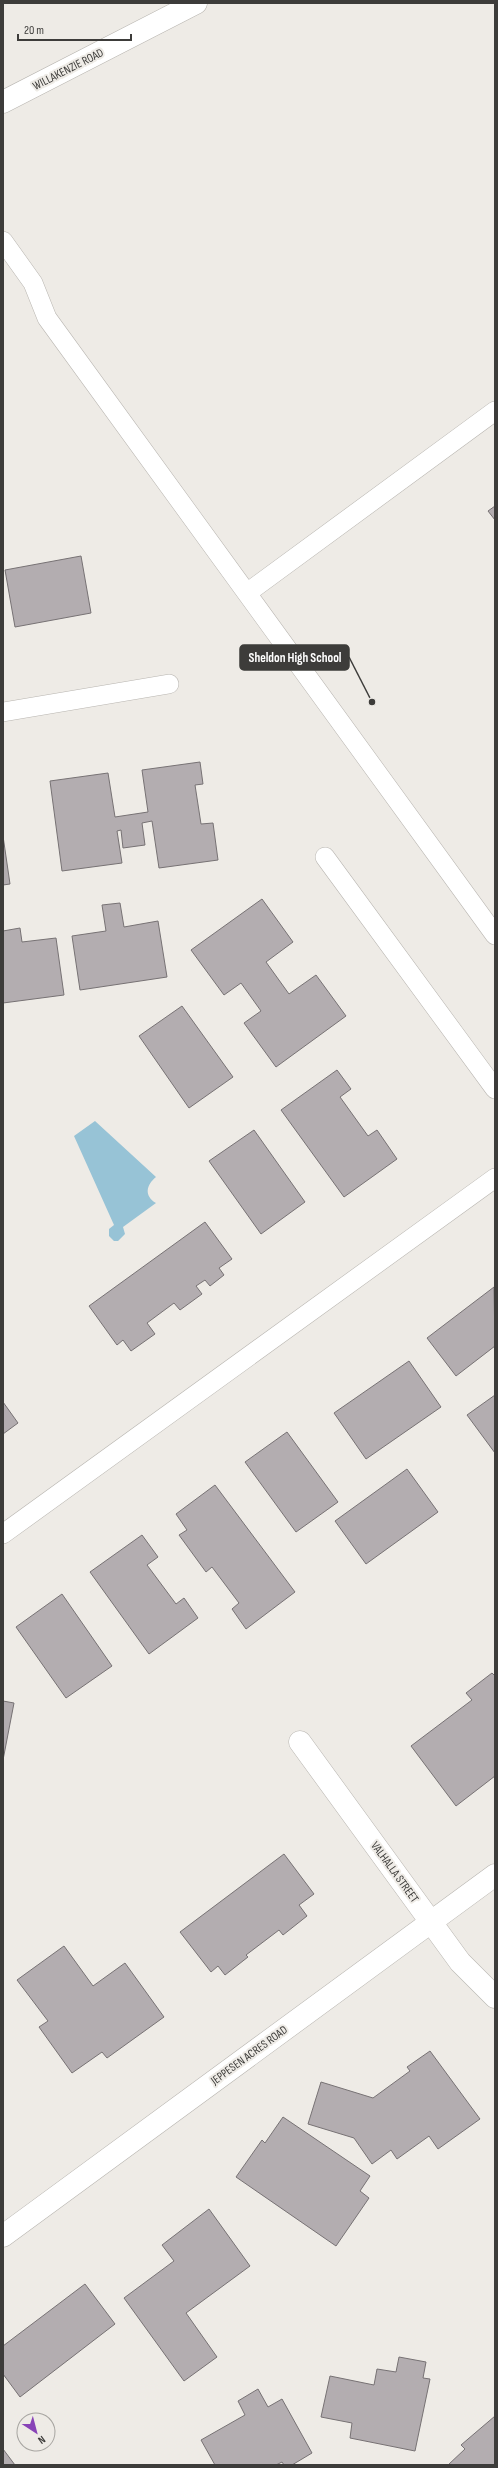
<svg xmlns="http://www.w3.org/2000/svg" width="498" height="2468" font-family="'Sofia Sans Condensed',sans-serif">
<style>
.water{fill:#97c3d6}
.building{fill:#b3adb0;stroke:#777274}
.lines{fill:none;stroke-linecap:round;stroke-linejoin:round}
.lane-casing{stroke:#b8b5b0;stroke-width:20}
.street-casing{stroke:#b8b5b0;stroke-width:23}
.secondary-casing{stroke:#b8b5b0;stroke-width:23}
.lane{stroke:#fff;stroke-width:19}
.street{stroke:#fff;stroke-width:22}
.secondary{stroke:#fff;stroke-width:22}
.labels{text-anchor:middle;stroke-width:4;stroke-linejoin:round;paint-order:stroke}
.street-label{font-size:12px;fill:#3d3c3a;stroke:#eeebe6}
.leader{fill:none;stroke:#3d3c3a;stroke-width:1.5}
.callout-dot{fill:#3d3c3a;stroke:#eeebe6;stroke-width:1.5}
.callout{fill:#3d3c3a;stroke:#3d3c3a;stroke-width:1.5}
.callout-label{font-size:13px;text-anchor:middle;font-weight:bold;fill:#fff}
</style>
<rect width="100%" height="100%" fill="#eeebe6"/>
<!-- water -->
<path class="water" d="M95 1121 156 1177C146 1185 144 1196 156 1203L123 1227 125 1234 118 1241H114L109 1236V1229L114 1225 74 1136Z"/>
<!-- building -->
<path class="building" d="M495 506V520L488 511Z
M81 556 91 613 15 627 5 570Z
M200 762 203 784 195 785 201 824 213 823 218 860 159 868 152 821 142 823 145 845 123 848 121 830 117 831 122 863 62 871 50 781 108 773 115 817 148 812 142 770Z
M3 836 10 884 3 885Z
M262 899 293 942 266 962 289 994 316 975 346 1016 276 1067 244 1023 261 1011 241 983 224 995 191 950Z
M120 903 124 927 158 921 167 977 80 990 72 936 106 931 102 905Z
M20 928 22 942 56 938 64 995 3 1003V931Z
M182 1006 233 1077 189 1108 139 1036Z
M337 1070 351 1089 340 1097 368 1136 377 1130 397 1159 344 1197 281 1110Z
M254 1130 305 1202 261 1234 209 1161Z
M205 1222 232 1259 219 1268 224 1275 210 1286 205 1280 196 1286 202 1294 180 1310 174 1303 147 1323 155 1334 131 1351 123 1340 117 1345 89 1306Z
M494 1287 495 1346 456 1376 427 1338Z
M409 1361 441 1407 366 1459 334 1413Z
M495 1395V1453L467 1415Z
M3 1402 18 1423 3 1434Z
M287 1432 338 1502 296 1532 245 1462Z
M407 1469 438 1512 366 1564 335 1521Z
M215 1485 295 1592 246 1629 232 1609 239 1603 212 1567 206 1572 179 1535 187 1530 176 1514Z
M142 1535 158 1557 147 1565 176 1604 184 1598 198 1618 149 1654 90 1572Z
M62 1594 112 1666 66 1698 16 1627Z
M492 1673 495 1676V1776L456 1806 411 1746 472 1700 466 1693Z
M3 1701 14 1703 3 1760Z
M284 1854 314 1894 299 1905 307 1916 283 1935 279 1930 246 1955 248 1957 225 1975 218 1966 211 1972 180 1932Z
M64 1946 93 1986 125 1963 164 2017 107 2058 102 2052 72 2073 39 2027 48 2021 17 1980Z
M430 2051 480 2119 438 2149 429 2136 397 2159 391 2150 372 2164 354 2138 308 2124 321 2082 373 2098 410 2071 407 2067Z
M283 2117 370 2176 360 2191 369 2198 336 2246 236 2177 262 2140 265 2143Z
M209 2209 250 2266 186 2313 217 2357 184 2381 124 2298 174 2261 162 2245Z
M85 2284 115 2324 20 2397 3 2374V2346Z
M399 2357 426 2362 423 2378 430 2379 415 2451 350 2438 352 2423 321 2417 330 2376 374 2385 377 2369 396 2372Z
M258 2389 268 2407 282 2399 312 2453 292 2465H284L282 2462 276 2465H215L201 2440 245 2415 238 2401Z
M495 2416V2465H448L465 2449 461 2445Z
M3 2449 15 2465H3Z"/>
<g class="lines">
<!-- lane casing -->
<g class="lane-casing">
<path id="lane" d="M3 241 33 283 47 318 495 935
M247 593 495 411
M3 712 169 684
M325 857 495 1089
M3 1534 495 1178"/>
</g>
<!-- street casing -->
<g class="street-casing">
<path id="street" d="M300 1742 460 1962 495 1997
M3 2236 495 1875"/>
</g>
<!-- secondary casing -->
<g class="secondary-casing">
<path id="secondary" d="M3 102 196 3"/>
</g>
<!-- lane -->
<use href="#lane" class="lane"/>
<!-- street -->
<use href="#street" class="street"/>
<!-- secondary -->
<use href="#secondary" class="secondary"/>
</g>
<g class="labels">
<!-- street labels -->
<g class="street-label">
<text transform="translate(68 69) rotate(-27)" y="4">WILLAKENZIE ROAD</text>
<text transform="translate(395 1872) rotate(54)" y="4">VALHALLA STREET</text>
<text transform="translate(249 2055) rotate(-36)" y="4">JEPPESEN ACRES ROAD</text>
</g>
</g>
<!-- callouts -->
<path class="leader" d="M372 702L349 657"/>
<circle class="callout-dot" cx="372" cy="702" r="4"/>
<rect class="callout" x="240" y="645" width="109" height="25" rx="4"/>
<g class="callout-label">
<text x="295" y="662">Sheldon High School</text>
</g>
<!-- border -->
<rect width="498" height="2468" fill="none" stroke="#3d3c3a" stroke-width="8"/>
<!-- north arrow -->
<g transform="translate(36 2432) rotate(144)"><circle r="19" fill="#eeebe6" stroke="#a7a5a1"/>
<path d="M0-3L7 15L0 10L-7 15Z" fill="#8843b7"/>
<text y="-6" font-size="11" font-weight="bold" text-anchor="middle" fill="#3d3c3a">N</text>
</g>
<!-- scale -->
<path d="M18 34v6h113v-6" fill="none" stroke="#3d3c3a" stroke-width="2"/>
<text x="24" y="34" font-size="12" fill="#3d3c3a" stroke="#eeebe6" stroke-width="3" paint-order="stroke">20 m</text>
</svg>
